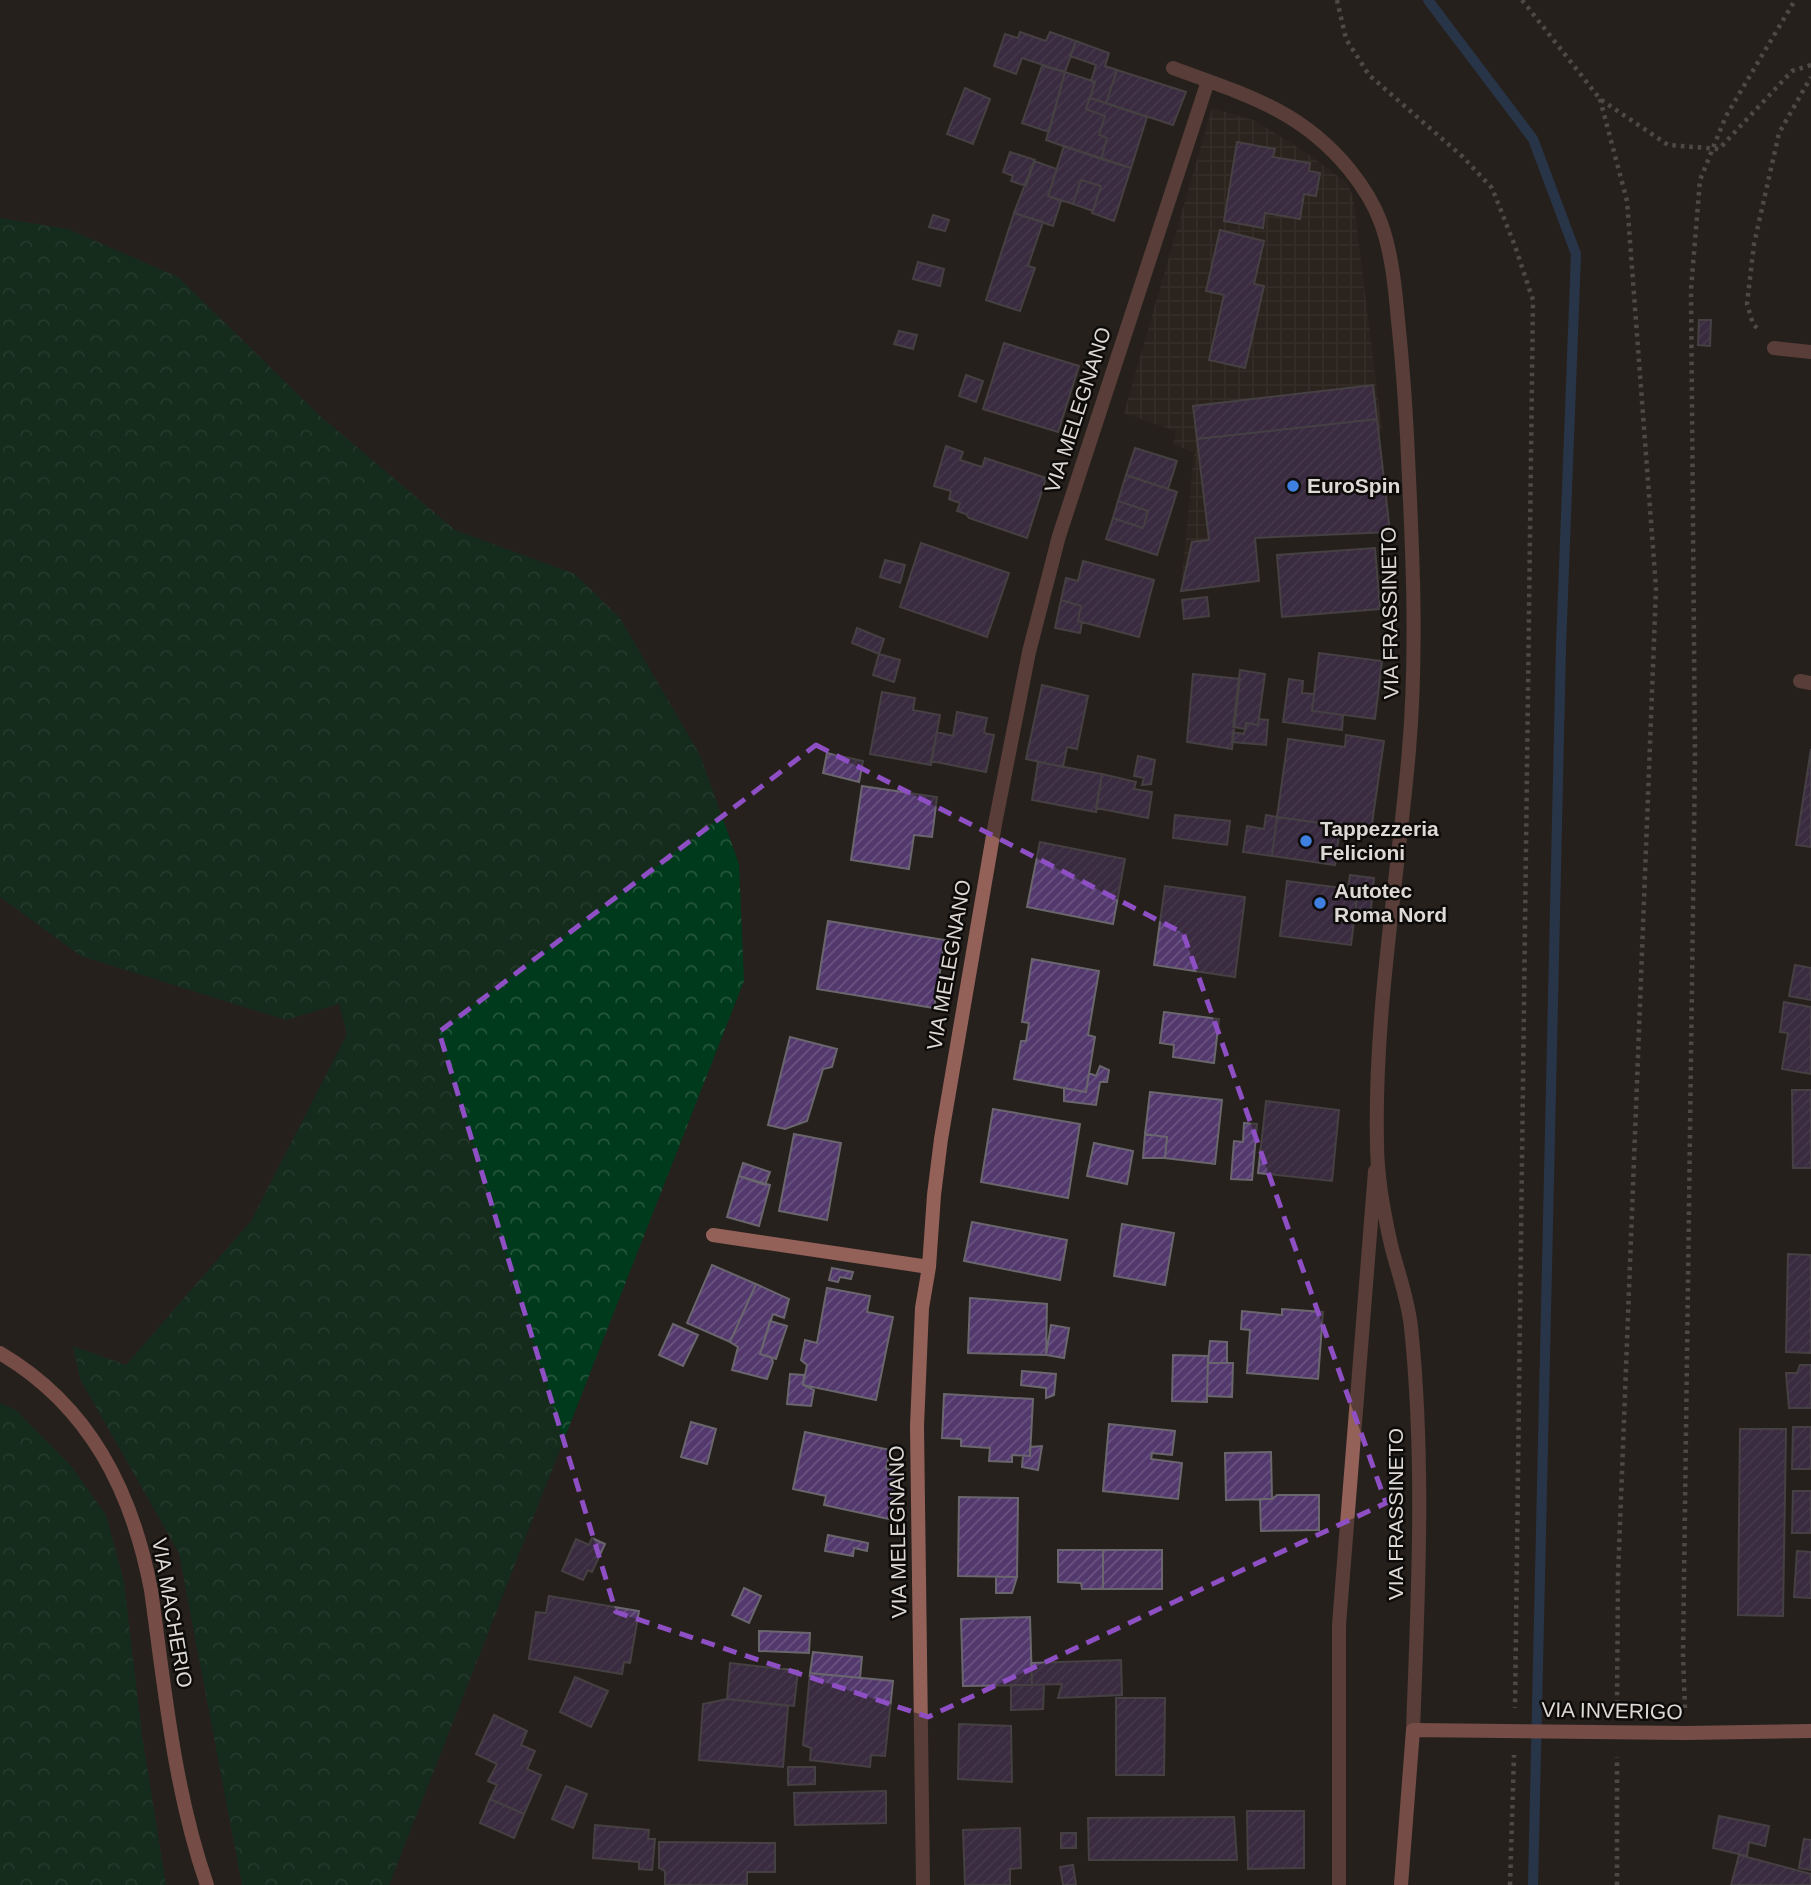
<svg xmlns="http://www.w3.org/2000/svg" width="1811" height="1885" font-family="Arial,sans-serif">
<style>
.industrial{fill:url(#industrial-grid)}
.forest{fill:url(#forest-crowns)}
.lines{fill:none;stroke-linecap:round;stroke-linejoin:round}
.stream{stroke:#2c4f7f;stroke-width:10}
.building{fill:url(#building-hatch);stroke:#6a666e;stroke-width:2}
.path{stroke:#7f7a76;stroke-width:4.5;stroke-dasharray:3.5 5;stroke-linecap:butt}
.lane{stroke:#946159;stroke-width:14}
.street{stroke:#946159;stroke-width:14}
.secondary{stroke:#d48478;stroke-width:14}
.marked{fill:none;stroke:#8f4fc4;stroke-width:5;stroke-dasharray:14 9;stroke-linejoin:round}
.shop-dot{fill:#3f7fe0;stroke:#0e0c0a;stroke-width:2.5}
.labels{text-anchor:middle;stroke-width:5;stroke-linejoin:round;paint-order:stroke}
.street-label{font-size:21px;fill:#ddd9d6;stroke:#0e0c0a}
.poi-label{font-size:21px;font-weight:bold;fill:#ddd9d6;stroke:#0e0c0a;text-anchor:start}
</style>
<defs>
<pattern id="industrial-grid" width="8" height="8" patternUnits="userSpaceOnUse" patternTransform="scale(1.75)"><rect width="8" height="8" fill="#32271f"/><path d="M0 4h8M4 0v8" fill="none" stroke="#463c34"/></pattern>
<pattern id="forest-crowns" width="20" height="18" patternUnits="userSpaceOnUse" patternTransform="scale(1.75)"><rect width="20" height="18" fill="#003a1c"/><path d="M2 6a3 3 0 1 1 6 0M12 15a3 3 0 1 1 6 0" fill="none" stroke="#25563c"/></pattern>
<pattern id="building-hatch" width="6" height="6" patternUnits="userSpaceOnUse" patternTransform="scale(1.75)"><rect width="6" height="6" fill="#52386c"/><path d="M-1 1l2-2M0 6l6-6M5 7l2-2" fill="none" stroke="#6a5480"/></pattern>
</defs>
<rect width="100%" height="100%" fill="#27211d"/>
<!-- industrial -->
<path class="industrial" d="M1212 108 1256 121 1306 153 1347 183 1353 197 1382 431 1372 433 1390 532 1255 538 1259 581 1181 592 1194 453 1173 444 1176 431 1124 413Z"/>
<!-- forest -->
<path class="forest" d="M0 218 68 229 178 277 319 415 455 530 575 574 620 618 700 755 739 864 744 981 389 1885H242L179 1553 80 1379 73 1346 126 1365 251 1221 347 1034 339 1004 286 1020 81 956 0 897Z
M0 1403 16 1410 71 1466 106 1515 124 1582 142 1735 166 1885H0Z"/>
<g class="lines">
<!-- stream -->
<path class="stream" d="M1428 0 1533 139 1576 254 1561 646 1533 1885"/>
</g>
<!-- building -->
<path class="building" d="M1020 32 1046 41 1050 32 1076 41 1065 72 1022 58 1016 74 994 66 1005 34 1018 38Z
M1076 41 1109 53 1105 66 1117 70 1106 103 1090 98 1095 82 1091 81 1096 65 1070 56Z
M1042 66 1065 72 1049 132 1022 123Z
M1117 70 1186 92 1173 125 1106 103Z
M1065 72 1095 82 1086 109 1105 116 1099 135 1107 138 1101 159 1046 140Z
M965 88 990 99 973 144 947 134Z
M1090 98 1147 117 1131 168 1101 159 1107 138 1099 135 1105 116 1086 109Z
M1237 142 1275 149 1273 157 1310 163 1309 171 1320 173 1316 196 1304 194 1300 219 1265 213 1263 228 1224 221Z
M1064 146 1131 168 1114 221 1092 213 1101 186 1081 180 1073 204 1048 196Z
M1010 152 1035 160 1026 186 1011 181 1013 176 1003 172Z
M1034 161 1057 169 1048 196 1061 201 1053 226 1014 213Z
M1081 180 1101 186 1093 211 1073 204Z
M1014 213 1043 222 1028 266 1035 268 1020 311 986 300Z
M933 215 949 220 945 231 929 227Z
M1220 230 1264 241 1254 284 1264 286 1245 368 1209 360 1224 295 1206 291Z
M918 262 944 269 940 286 913 279Z
M1699 320H1711L1710 346 1698 345Z
M899 331 917 335 913 349 894 344Z
M1004 343 1079 366 1058 432 983 409Z
M966 375 983 381 976 402 959 396Z
M1373 385 1377 419 1197 439 1193 406Z
M1377 419 1390 532 1255 538 1259 581 1181 591 1192 542 1209 540 1197 439Z
M946 446 963 452 960 460 982 467 985 458 1046 478 1027 538 969 518 966 514 957 511 960 503 949 499 951 491 934 486Z
M1135 448 1177 461 1168 489 1126 475Z
M1126 475 1177 492 1157 555 1106 539 1113 518 1143 528 1148 511 1118 501Z
M1118 501 1148 511 1143 528 1113 518Z
M921 543 1009 573 987 637 900 607Z
M1375 548 1380 609 1282 617 1277 555Z
M885 560 905 565 900 583 880 577Z
M1083 561 1154 580 1139 637 1078 621 1081 606 1061 600 1066 578 1078 581Z
M1207 597 1209 616 1184 619 1182 600Z
M1061 600 1081 606 1078 621 1082 622 1080 633 1055 628Z
M857 628 884 639 879 654 852 643Z
M1319 653 1382 661 1375 719 1312 711Z
M879 654 900 660 894 682 873 675Z
M1240 670 1265 674 1258 725 1246 723V729L1233 727Z
M1193 674 1240 679 1232 749 1187 742Z
M1289 679 1303 681 1302 693 1314 694 1312 711 1343 715 1342 730 1283 722Z
M1042 685 1088 696 1077 749 1067 747 1063 767 1026 759Z
M882 692 915 698 913 710 940 715 931 765 870 754Z
M957 712 987 718 984 733 994 735 986 772 931 761 937 732 953 736Z
M1259 719 1268 720 1266 745 1232 742 1233 732 1244 734 1246 723 1258 725Z
M1346 735 1384 741 1371 830 1277 817 1288 739 1345 747Z
M1811 749V847L1796 845Z
M827 753 863 761 859 782 823 773Z
M1138 756 1155 760 1151 784 1142 785 1144 778 1134 776Z
M1038 762 1102 774 1096 812 1032 800Z
M1102 774 1136 782 1134 789 1152 792 1148 818 1096 808Z
M862 786 937 797 932 837 914 835 909 869 851 860Z
M1175 815 1230 821 1227 845 1173 838Z
M1266 815 1277 817 1272 856 1243 852 1247 826 1264 829Z
M1277 817 1340 826 1335 865 1272 856Z
M1040 842 1125 859 1113 924 1027 907Z
M1350 875 1374 878 1370 917 1355 915 1358 890 1348 889Z
M1287 881 1358 890 1351 945 1280 936Z
M1165 886 1245 897 1235 977 1154 965Z
M828 921 945 940 934 1008 817 989Z
M1032 959 1099 971 1088 1035 1095 1037 1086 1092 1014 1079 1021 1041H1026L1029 1023 1022 1022Z
M1795 965 1811 968V1000L1789 996Z
M1784 1002 1811 1007V1074L1782 1069 1788 1033 1780 1032Z
M1164 1012 1219 1019 1214 1063 1173 1057 1174 1045 1160 1043Z
M790 1037 837 1049 832 1067 823 1069 807 1121 785 1129 768 1125Z
M1100 1066 1109 1070 1107 1082H1100L1096 1105 1064 1101V1088L1086 1092 1089 1073 1096 1076Z
M1792 1090H1811V1168H1793Z
M1150 1092 1222 1100 1215 1164 1165 1158 1167 1137 1145 1134Z
M1266 1101 1339 1110 1332 1181 1258 1173Z
M993 1109 1080 1124 1068 1198 981 1182Z
M1244 1123 1257 1124 1252 1180 1231 1179 1234 1141 1243 1142Z
M794 1134 841 1143 827 1220 779 1211Z
M1145 1134 1167 1137 1165 1158H1143Z
M1094 1143 1133 1151 1127 1184 1087 1176Z
M743 1163 770 1172 765 1185 739 1176Z
M739 1176 770 1185 759 1226 727 1217Z
M972 1222 1067 1240 1060 1280 964 1261Z
M1122 1224 1174 1233 1165 1285 1114 1276Z
M1788 1254 1811 1255V1353L1786 1352Z
M712 1265 756 1284 730 1342 687 1323Z
M832 1268 853 1272 851 1279 840 1277 838 1282 829 1280Z
M756 1284 789 1299 784 1318 773 1314 760 1354 771 1357 773 1362 767 1379 732 1370 738 1347 730 1342Z
M827 1288 870 1296 867 1312 893 1317 876 1400 803 1385 807 1365 801 1360 805 1340 817 1343Z
M970 1298 1047 1304 1046 1355 968 1353Z
M1282 1309 1323 1312 1318 1379 1247 1373 1250 1330 1241 1329 1242 1311 1282 1315Z
M770 1321 787 1326 776 1359 760 1354Z
M673 1324 698 1335 683 1366 659 1355Z
M1051 1325 1069 1328 1064 1358 1046 1355Z
M1210 1341 1227 1342V1363H1208Z
M1173 1355 1208 1356 1207 1402 1172 1401Z
M1208 1363H1233L1232 1397 1207 1396Z
M1800 1365H1811V1408H1789L1786 1373H1797Z
M1022 1371 1056 1374 1054 1395 1046 1398V1388L1021 1385Z
M790 1374 804 1375 803 1385 814 1390 811 1406 787 1404Z
M944 1394 1033 1399 1030 1456 1012 1455V1462L989 1461 990 1448 961 1446V1439L942 1438Z
M691 1422 716 1429 707 1464 681 1457Z
M1109 1424 1175 1431 1172 1455 1152 1453 1151 1459 1182 1463 1178 1499 1103 1491Z
M1793 1427H1811V1469H1792Z
M1740 1429H1786L1783 1616 1738 1615Z
M805 1432 890 1450 886 1469 898 1472 889 1519 824 1505 826 1496 793 1489Z
M1042 1446 1038 1470 1022 1467 1023 1456H1030V1447Z
M1271 1452 1272 1499 1226 1500 1225 1453Z
M1793 1491H1811V1533H1792Z
M1277 1495H1319V1530L1261 1531 1260 1499H1272Z
M959 1497 1018 1498 1017 1577 958 1576Z
M828 1535 868 1543 867 1551 854 1548 853 1556 825 1551Z
M592 1538 605 1544 592 1572 588 1570 583 1580 562 1571 576 1539 589 1545Z
M1058 1550H1103V1589H1082L1081 1583 1058 1582Z
M1103 1550H1162V1589H1103Z
M1797 1551 1811 1552V1598L1794 1597Z
M996 1577H1017L1012 1593H996Z
M744 1588 761 1596 749 1623 732 1615Z
M549 1596 639 1611 630 1663 624 1662 622 1674 529 1659 536 1612 546 1613Z
M1030 1617 1032 1685 963 1686 961 1619Z
M759 1631 810 1633 809 1653 759 1651Z
M813 1652 862 1657 860 1678 810 1673Z
M1121 1660 1122 1695 1058 1698 1062 1684 1032 1685 1031 1663Z
M730 1663 798 1671 794 1706 727 1699Z
M810 1673 893 1681 885 1756 871 1755 870 1767 810 1760 811 1748 803 1745Z
M575 1677 608 1691 591 1727 560 1712Z
M1011 1685H1044L1043 1709 1011 1710Z
M1116 1698H1165L1164 1775H1116Z
M727 1699 788 1706 783 1767 699 1760 703 1704Z
M494 1715 527 1731 521 1745 535 1751 527 1769 541 1775 524 1814 490 1799 497 1785 488 1781 497 1764 476 1754Z
M959 1724 1011 1726 1012 1782 958 1779Z
M788 1767H815V1784L788 1785Z
M566 1786 587 1794 573 1828 552 1819Z
M886 1791V1823L795 1825 794 1793Z
M490 1799 524 1814 514 1838 480 1823Z
M1247 1811H1304V1868L1248 1869Z
M1719 1816 1769 1826 1765 1846 1749 1842 1747 1856 1713 1848Z
M1234 1817 1237 1860H1089L1088 1818Z
M595 1825 649 1830 648 1839H655L652 1870 639 1869V1862L593 1858Z
M1020 1828 1021 1868 1010 1869V1885H965L963 1830Z
M1061 1833H1076V1848H1061Z
M1804 1839 1811 1840V1870L1799 1868Z
M659 1842 775 1843V1872H747V1885H665V1871L659 1868Z
M1739 1855 1811 1874V1885H1731Z
M1073 1865 1076 1885H1063L1060 1867Z"/>
<g class="lines">
<!-- path -->
<path class="path" d="M1337 0 1346 39 1369 75 1463 157 1492 188 1515 246 1533 300 1515 1708
M1522 0 1600 99 1668 145 1719 149 1792 71 1811 65
M1600 99 1627 201 1656 588 1618 1576 1617 1707
M1757 328 1753 324 1747 304 1754 244 1779 133 1811 77
M1685 1708 1683 1655 1695 759 1691 289 1700 180 1726 116 1795 0
M1510 1885 1514 1755
M1617 1885V1757"/>
<!-- lane -->
<path class="lane" d="M1774 348 1811 352
M1339 1885V1625L1375 1171"/>
<!-- street -->
<path class="street" d="M1173 68C1243 94 1300 109 1349 169 1362 185 1374 204 1381 223 1392 254 1395 287 1398 320 1402 359 1405 397 1407 436 1412 540 1418 646 1409 750 1398 878 1374 1014 1377 1143 1377 1177 1384 1215 1392 1249 1399 1275 1408 1300 1411 1327 1425 1462 1418 1596 1413 1730
M1800 681 1811 683
M713 1235 929 1267
M923 1885 917 1426 922 1308 929 1267 934 1195 941 1139 995 824 1029 652 1059 536 1208 81"/>
<!-- secondary -->
<path class="secondary" d="M0 1353C90 1406 132 1491 151 1590 165 1690 174 1790 207 1885
M1401 1885 1413 1730 1686 1733 1811 1731"/>
</g>
<!-- marked area -->
<path d="M0 0H1811V1885H0ZM816 745 1183 933 1386 1503 928 1717 616 1612 439 1032Z" fill="#27211d" fill-opacity=".55" fill-rule="evenodd"/>
<path class="marked" d="M816 745 1183 933 1386 1503 928 1717 616 1612 439 1032Z"/>
<!-- markers -->
<g class="shop-dot">
<circle cx="1293" cy="486" r="7"/>
<circle cx="1306" cy="841" r="7"/>
<circle cx="1320" cy="903" r="7"/>
</g>
<g class="labels">
<!-- street labels -->
<g class="street-label">
<text transform="translate(1078 410) rotate(-72)" y="7">VIA MELEGNANO</text>
<text transform="translate(1390 613) rotate(-91)" y="7">VIA FRASSINETO</text>
<text transform="translate(949 965) rotate(-80)" y="7">VIA MELEGNANO</text>
<text transform="translate(1396 1514) rotate(-90)" y="7">VIA FRASSINETO</text>
<text transform="translate(898 1532) rotate(-91)" y="7">VIA MELEGNANO</text>
<text transform="translate(172 1613) rotate(80)" y="7">VIA MACHERIO</text>
<text transform="translate(1612 1711) rotate(1)" y="7">VIA INVERIGO</text>
</g>
<!-- poi labels -->
<g class="poi-label">
<text x="1307" y="493">EuroSpin</text>
<text x="1320" y="836">Tappezzeria<tspan x="1320" dy="24">Felicioni</tspan></text>
<text x="1334" y="898">Autotec<tspan x="1334" dy="24">Roma Nord</tspan></text>
</g>
</g>
</svg>
